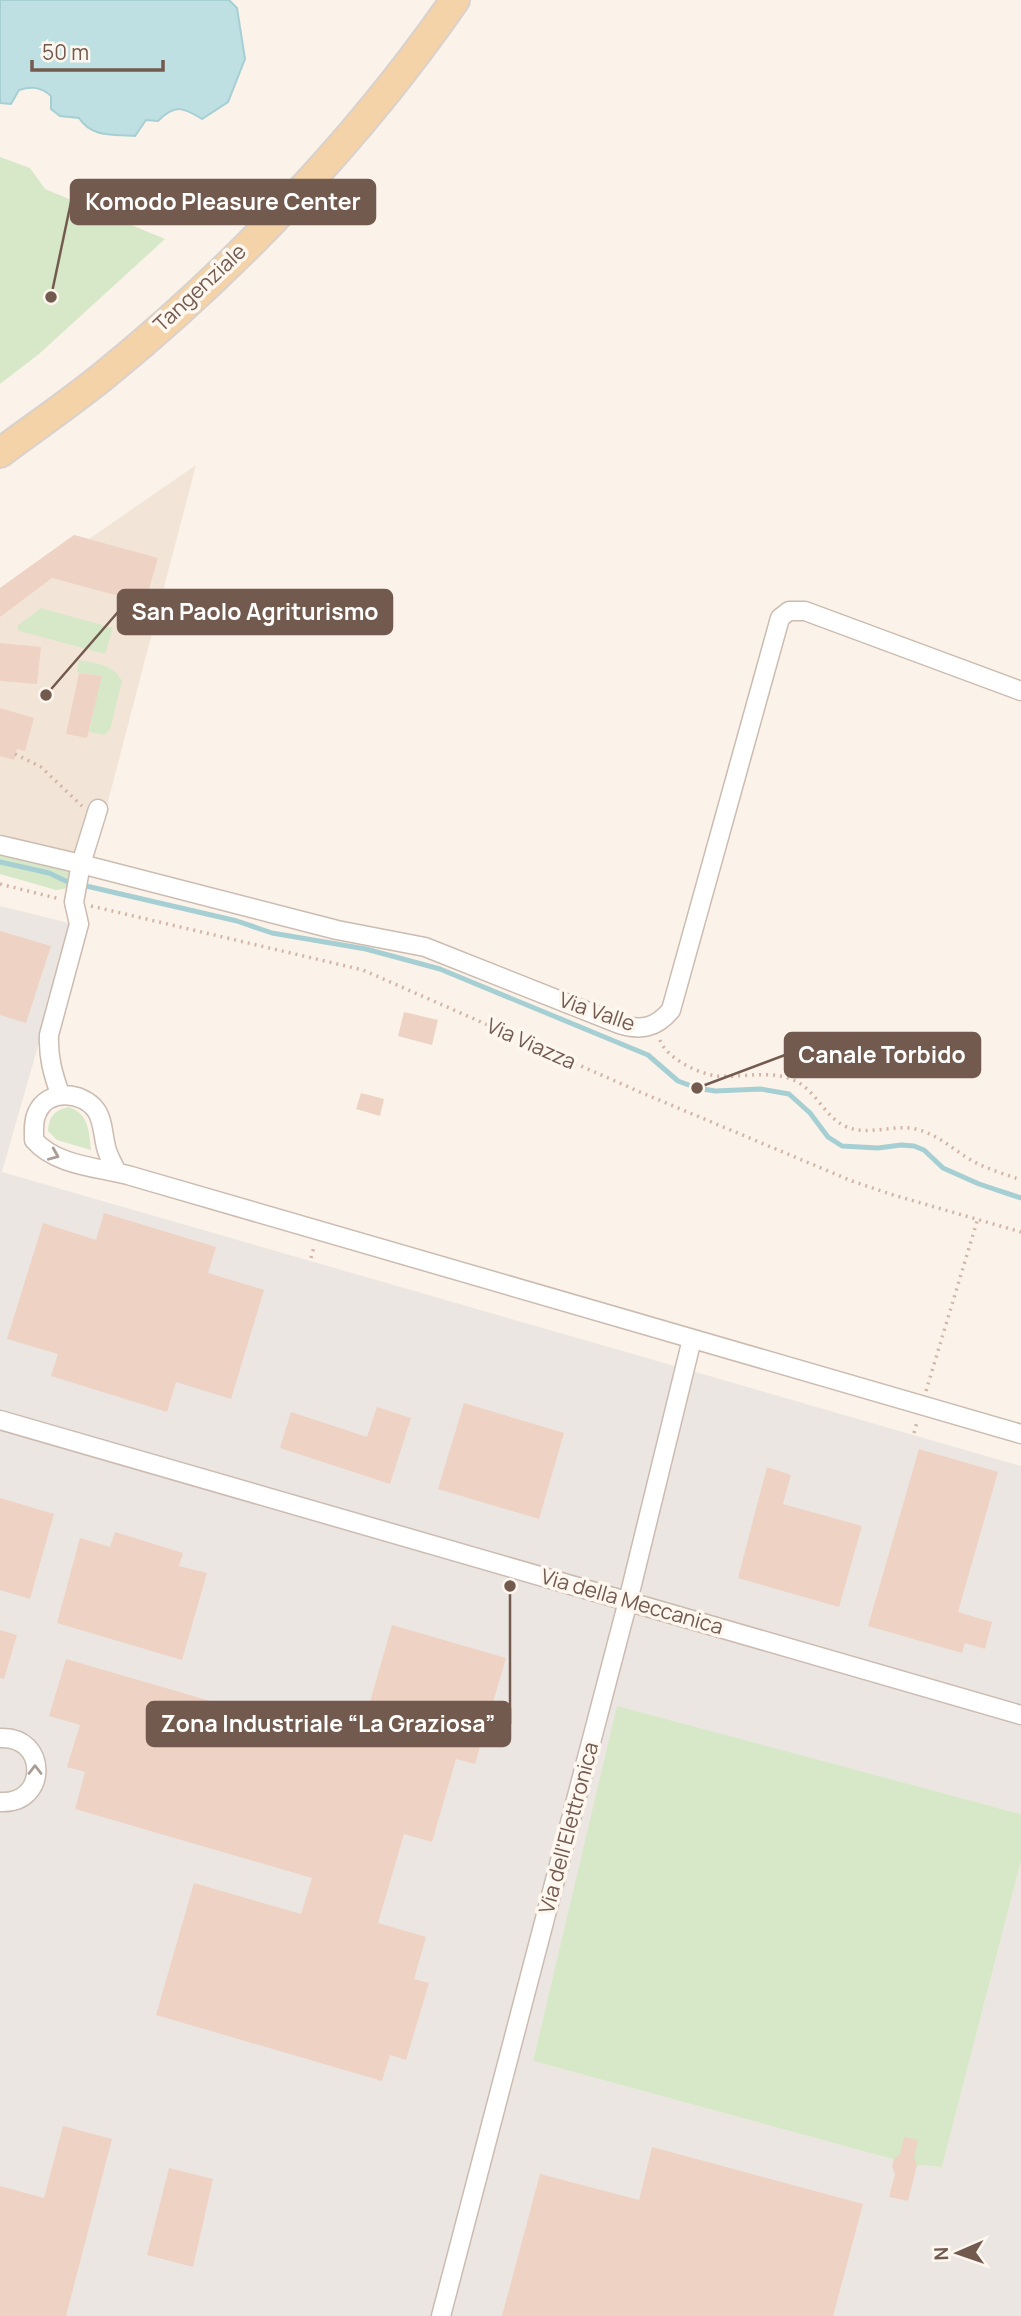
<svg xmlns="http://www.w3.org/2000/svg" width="1021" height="2316" font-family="Manrope,sans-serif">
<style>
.residential{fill:#f2e5d8}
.industrial{fill:#ece6e2}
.green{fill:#d7e8c8}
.water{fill:#bfe0e3;stroke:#a6cfd4;stroke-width:2}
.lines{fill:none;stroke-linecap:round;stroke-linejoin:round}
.stream{stroke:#a6cfd4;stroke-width:5}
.building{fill:#eed2c3}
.street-casing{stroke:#ccbbb0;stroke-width:21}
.primary-casing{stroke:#d8d1ce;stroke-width:32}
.path{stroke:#d3b5a6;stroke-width:3.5;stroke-dasharray:2 5;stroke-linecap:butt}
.street{stroke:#fff;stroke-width:18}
.primary{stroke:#f3d3a7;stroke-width:28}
.oneway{stroke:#ab9c95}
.labels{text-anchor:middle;stroke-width:7;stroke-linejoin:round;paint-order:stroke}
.street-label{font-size:21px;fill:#735a4f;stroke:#fef7ef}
.leader{fill:none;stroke:#735a4f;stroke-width:2.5}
.callout-dot{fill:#735a4f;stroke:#fef7ef;stroke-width:2.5}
.callout{fill:#735a4f;stroke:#735a4f;stroke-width:2.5}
.callout-label{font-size:23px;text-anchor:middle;font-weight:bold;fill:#fff}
</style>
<rect width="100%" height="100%" fill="#fbf3e9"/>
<!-- residential -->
<path class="residential" d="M196 465 93 859 0 834V588L74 535 89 539Z"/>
<!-- industrial -->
<path class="industrial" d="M0 906 73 924 2 1172 1021 1466V1814L618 1707 533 2061 914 2165 942 2167 1021 1861V2316H0Z"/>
<!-- green -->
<path class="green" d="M0 157 30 168 45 189 165 239 39 354 0 384Z
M41 608 113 628 105 654 19 631 17 626Z
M79 660C97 664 114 664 122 681L110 730 104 735 89 732 101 676 77 672Z
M0 853 68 871 72 875 69 888 56 890 0 874Z
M69 1107C89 1114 89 1131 91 1150L57 1140 48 1131C49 1117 54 1110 69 1107Z
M617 1706 1021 1814V1861L942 2167 914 2165 533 2061Z"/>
<!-- water -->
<path class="water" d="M0 0H229L237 8 245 59 228 102 202 119C183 107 175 104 158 121L146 120 135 136C113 134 92 138 79 118L60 116 51 109V96C41 87 32 86 19 90L11 104 0 103Z"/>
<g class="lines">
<!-- stream -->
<path class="stream" d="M0 862 49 873 70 883
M82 885 237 921 272 933 366 949 440 969 648 1055 678 1081 697 1088 715 1091 761 1089 789 1094 810 1113 828 1137 842 1146 878 1148 901 1145 914 1146 924 1150 943 1168 979 1184 1021 1198"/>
</g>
<!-- building -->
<path class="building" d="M74 535 158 558 145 603 52 578 0 617V588Z
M0 643 41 647 37 684 0 681Z
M79 673 102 676 87 738 66 734Z
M0 708 34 718 25 751 17 749 14 760 0 756Z
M0 931 51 946 26 1023 0 1015Z
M404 1012 438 1020 432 1045 398 1036Z
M361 1093 384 1099 380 1116 356 1109Z
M104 1213 216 1247 208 1273 264 1290 231 1399 176 1382 167 1412 51 1376 58 1354 7 1339 43 1223 96 1240Z
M464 1403 564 1433 539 1519 438 1489Z
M377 1407 411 1418 390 1484 280 1448 291 1412 367 1437Z
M919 1449 998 1472 958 1612 992 1622 985 1649 965 1643 962 1653 868 1626Z
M767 1467 791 1475 783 1504 862 1526 839 1607 738 1578Z
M0 1498 54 1514 30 1599 0 1590Z
M115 1532 183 1553 179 1566 207 1573 182 1660 57 1623 80 1538 110 1547Z
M392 1625 506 1658 475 1764 456 1759 432 1842 404 1834 378 1923 426 1937 414 1979 429 1983 406 2060 390 2055 382 2081 156 2015 194 1883 301 1914 312 1878 75 1809 85 1772 67 1767 80 1725 49 1716 66 1659 358 1744Z
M0 1630 17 1635 4 1679 0 1678Z
M63 2126 112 2139 66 2316H0V2186L44 2198Z
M904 2137 918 2140 914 2158 917 2165 908 2201 889 2197 895 2174 892 2166 894 2159 900 2154Z
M652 2147 863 2204 833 2316H502L540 2174 639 2200Z
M169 2168 213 2179 193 2267 147 2255Z"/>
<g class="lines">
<!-- street casing -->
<g class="street-casing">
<path id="street" d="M0 845 81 864 337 930 425 947 619 1024C641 1031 656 1028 671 1010L780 618 789 611H805L1021 691
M60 1094C53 1074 48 1057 49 1035L79 924 74 902 81 864 98 809
M117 1172C113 1164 108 1156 106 1147 103 1135 103 1120 96 1110 82 1091 47 1089 37 1113 33 1121 34 1131 34 1140 56 1166 99 1167 131 1176L1021 1434
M0 1420 1021 1715
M0 1738C48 1735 49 1805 0 1802
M441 2316 628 1601 692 1339"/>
</g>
<!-- primary casing -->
<g class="primary-casing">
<path id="primary" d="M0 453C36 426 73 401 107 373 235 269 361 136 455 0"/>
</g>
<!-- path -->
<path class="path" d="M15 754 41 767 82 806
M0 884 60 899
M91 906 363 970 640 1092 852 1181 890 1194 1021 1232
M660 1040C666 1058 699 1074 717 1076 741 1078 766 1070 791 1079 816 1088 824 1118 847 1127 869 1136 893 1124 916 1129 939 1135 952 1149 971 1160 986 1169 1005 1174 1021 1180
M311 1258 314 1247
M926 1391 978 1218
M914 1433 917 1422"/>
<!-- street -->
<use href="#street" class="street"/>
<!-- primary -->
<use href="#primary" class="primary"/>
</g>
<!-- one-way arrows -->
<defs><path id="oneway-chevron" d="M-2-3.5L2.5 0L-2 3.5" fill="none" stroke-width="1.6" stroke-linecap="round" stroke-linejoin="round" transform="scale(1.75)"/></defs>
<g class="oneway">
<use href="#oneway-chevron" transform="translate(54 1155) rotate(23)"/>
<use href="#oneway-chevron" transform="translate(35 1770) rotate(-90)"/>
</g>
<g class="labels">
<!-- street labels -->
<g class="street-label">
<text transform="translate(200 288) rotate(-43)" y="7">Tangenziale</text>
<text transform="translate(597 1012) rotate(19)" y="7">Via Valle</text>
<text transform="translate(531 1044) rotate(24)" y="7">Via Viazza</text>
<text transform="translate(632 1602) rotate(16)" y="7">Via della Meccanica</text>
<text transform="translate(569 1828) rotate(-75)" y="7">Via dell'Elettronica</text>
</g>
</g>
<!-- callouts -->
<path class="leader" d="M51 297L71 202M46 695L118 612M697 1088L785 1055M510 1586L510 1724"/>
<g class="callout-dot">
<circle cx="51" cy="297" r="7"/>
<circle cx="46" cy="695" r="7"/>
<circle cx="697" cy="1088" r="7"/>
<circle cx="510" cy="1586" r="7"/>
</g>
<g class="callout">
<rect x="71" y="180" width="304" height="44" rx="7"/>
<rect x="118" y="590" width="274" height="44" rx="7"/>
<rect x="785" y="1033" width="195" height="44" rx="7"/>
<rect x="147" y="1702" width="363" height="44" rx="7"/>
</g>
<g class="callout-label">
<text x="223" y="210">Komodo Pleasure Center</text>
<text x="255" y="620">San Paolo Agriturismo</text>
<text x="882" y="1063">Canale Torbido</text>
<text x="328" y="1732">Zona Industriale “La Graziosa”</text>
</g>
<!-- north arrow -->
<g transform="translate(958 2253) rotate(268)" stroke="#fef7ef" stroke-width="5" paint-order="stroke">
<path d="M0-5L12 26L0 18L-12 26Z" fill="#735a4f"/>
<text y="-10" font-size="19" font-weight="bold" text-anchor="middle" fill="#735a4f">N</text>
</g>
<!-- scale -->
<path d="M32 60v10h131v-10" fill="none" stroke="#735a4f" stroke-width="3.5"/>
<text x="42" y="60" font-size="21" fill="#735a4f" stroke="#fef7ef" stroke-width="5" paint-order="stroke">50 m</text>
</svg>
